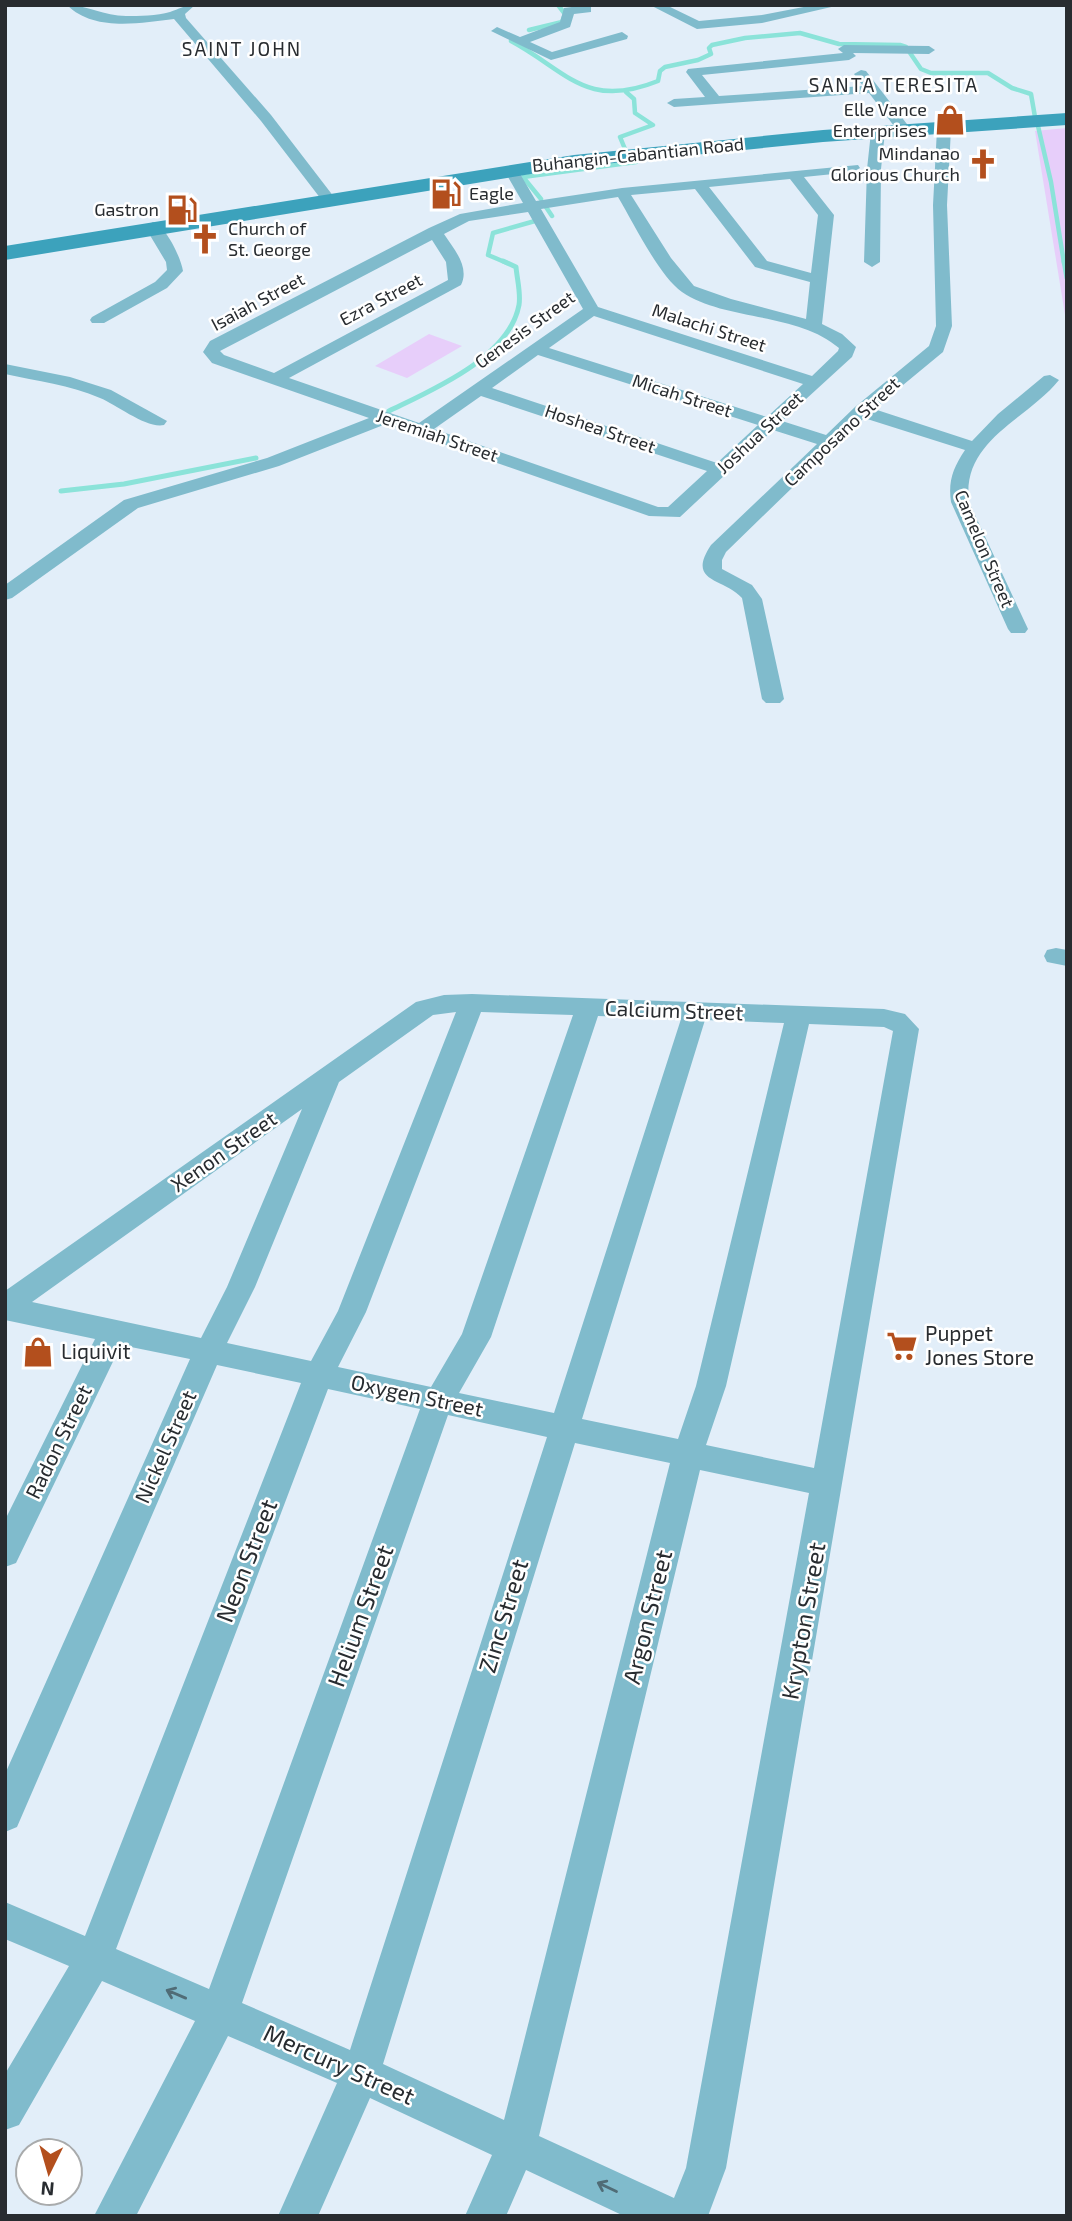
<svg xmlns="http://www.w3.org/2000/svg" width="1072" height="2221" font-family="'Exo 2',sans-serif">
<style>
.green{fill:#e7cefa}
.lines{fill:none;stroke-linecap:round;stroke-linejoin:round}
.stream-far1{stroke:#8be3d9;stroke-width:4.5}
.stream{stroke:#8be3d9;stroke-width:5}
.street{fill:#80bbcc;fill-rule:evenodd}
.secondary{fill:#3ca2bc;fill-rule:evenodd}
.oneway{stroke:#506c76}
.labels{text-anchor:middle;stroke-width:5;stroke-linejoin:round;paint-order:stroke}
.far-poi-label{font-size:18px;fill:#282c30;stroke:#fff;text-anchor:end}
.far-street-label{font-size:18px;fill:#282c30;stroke:#fff}
.far-neighbourhood-label{font-size:19px;letter-spacing:2px;fill:#282c30;stroke:#fff}
.street-label{font-size:21px;fill:#282c30;stroke:#fff}
.poi-label{font-size:21px;fill:#282c30;stroke:#fff;text-anchor:start}
.near-street-label{font-size:24px;fill:#282c30;stroke:#fff}
</style>
<rect width="100%" height="100%" fill="#e2eef9"/>
<!-- green -->
<path class="green" d="M1067 128V327L1035 131Z
M429 334 462 346 407 378 375 366Z"/>
<g class="lines">
<!-- stream-far1 -->
<path class="stream-far1" d="M529 30 562 22 565 14 558 5
M514 40 511 41C567 71 586 110 658 81L660 71 665 67 698 60 711 54 709 48 712 45 745 38 800 33 839 44 900 45 906 47 921 69 931 73H988L1012 88 1031 94 1035 117
M1038 126 1051 182 1064 263
M625 149 620 137 653 125 635 113 634 99 626 92
M541 199 523 177 636 162
M546 207 552 216
M507 263 488 255 493 233 535 221"/>
<!-- stream -->
<path class="stream" d="M1064 261 1067 278
M389 411C432 390 509 358 519 305 521 293 517 279 516 267L503 261
M61 491 124 484 256 458"/>
<!-- street -->
<path class="street" d="M67 5C87 5 104 16 126 16 139 16 157 16 170 12 179 9 184 5 195 5L185 14 186 18 271 115 334 197 336 200 334 203H324L261 121 174 19C140 23 94 32 67 5Z
M587 5 591 6V12L574 14 570 27 530 42 552 52 622 32 628 36 627 39 551 60 491 31 497 27 520 37 560 22 564 8Z
M650 5H666L699 21 762 15 814 5H840L762 23 697 29Z
M844 45 929 46 935 50 929 54 853 53 856 56 849 60 702 75 719 96 863 86 854 74 861 70 866 71 910 128V134H900L869 93 674 107 667 103 674 99 705 97 686 72 688 69 843 53 838 49Z
M944 125 951 129 947 205 952 326 943 352 874 409 972 441 998 414 1044 376 1050 375 1059 380C1027 420 961 440 969 502L1028 629 1025 633H1011L1008 629 951 502C948 481 953 468 965 450L864 418 726 552 722 560V569L752 585 762 599 784 699 780 703H766L762 699 742 598C723 577 686 583 711 545L817 444 773 430 680 517 649 516 386 424 279 466 138 508 12 598 5 600V585L124 500 267 458 369 418 212 363 203 352 210 341 429 228 460 214 523 203 504 170 511 166 516 167 536 201 622 188 858 165 860 168 853 172 804 177 834 215 822 324 842 334 856 347 852 357 782 421 826 435 855 407 929 346 936 326 933 205 937 129ZM790 179 818 215 811 273 767 261 709 187ZM695 189 755 267 810 282 806 319 731 299 694 286 671 258 631 195ZM618 197C633 222 659 276 682 292 724 321 797 312 839 348L838 351 812 376 598 307 541 209ZM528 212 583 309 419 423 289 378 461 285C470 267 454 249 444 234L469 221ZM432 240 446 262 448 280 274 373 224 355 220 351ZM594 316 803 384 767 417 549 348ZM538 355 758 425 717 463 492 388ZM481 396 707 471 668 507H658L434 429Z
M878 128 885 132 881 169 880 262 872 267 864 262 867 169 871 132Z
M153 222C166 226 181 258 183 271L167 288 104 323H92L90 320 92 317 155 282 167 270 166 262 145 227Z
M5 364 70 377 111 390 167 421 164 425C147 429 117 405 100 398 70 385 37 381 5 374Z
M1056 948 1067 950V966L1047 962 1044 956 1047 950Z
M472 994 884 1009 905 1014 919 1029 726 2168 708 2216H624L526 2170 506 2216H465L492 2155 370 2098 318 2216H278L337 2083 228 2036 136 2216H94L195 2021 102 1981 19 2125 5 2130V2074L69 1966 5 1939V1902L85 1936 301 1383 217 1365 17 1827 5 1832V1774L190 1359 121 1345 16 1563 5 1567V1520L95 1339 5 1320V1291L416 1002 444 995ZM456 1012 338 1311 311 1361 227 1343 255 1287 339 1082 433 1015ZM481 1012 573 1015 462 1334 431 1387 338 1367 366 1312ZM598 1016 681 1019 554 1413 459 1393 491 1337ZM705 1020 784 1023 696 1386 678 1439 582 1419ZM809 1024 884 1027 893 1031 814 1468 706 1445 726 1386ZM302 1109 227 1287 201 1338 32 1302ZM328 1389 420 1409 209 1989 116 1949ZM448 1415 547 1437 350 2050 242 2003ZM575 1443 670 1463 504 2120 383 2064ZM700 1470 809 1493 686 2168 674 2198 539 2136Z"/>
<!-- secondary -->
<path class="secondary" d="M1067 113V125L823 142 574 167 5 260V246L574 155 823 130Z"/>
</g>
<!-- one-way arrows -->
<defs><path id="oneway-shaft" d="M-6 0H5M1.5-3L5.5 0L1.5 3" fill="none" stroke-width="1.6" stroke-linecap="round" stroke-linejoin="round" transform="scale(1.75)"/></defs>
<g class="oneway">
<use href="#oneway-shaft" transform="translate(176 1994) rotate(-157)"/>
<use href="#oneway-shaft" transform="translate(607 2187) rotate(-155)"/>
</g>
<!-- icons -->
<defs>
<g id="shop-bare" transform="scale(2.415)"><path d="M-5-2.5h2.3a2.7 3.5 0 0 1 5.4 0H5L5.5 6h-11ZM-1.5-2.5h3a1.5 2.3 0 0 0-3 0Z" fill="#b34f1d" stroke="#fff" stroke-width="2.5" paint-order="stroke"/></g>
<g id="church-bare" transform="scale(2.415)"><path d="M-1.2-6h2.4v3.5h3.3v2.4h-3.3V6h-2.4V-.1h-3.3v-2.4h3.3Z" fill="#b34f1d" stroke="#fff" stroke-width="2.5" paint-order="stroke"/></g>
<g id="fuel-bare" transform="scale(2.415)"><path d="M-5.5-6h7V0h2V4h1.3V-2.5L3-4.5l.8-.8L6-3V5H2.5V1h-1V6h-7ZM-4.2-4.7v3.2H.2V-4.7Z" fill="#b34f1d" stroke="#fff" stroke-width="2.5" paint-order="stroke"/></g>
<g id="supermarket-bare" transform="scale(2.415)"><path d="M-6-5.5h2.5l.6 2H6L4.5 2H-2.5L-4.4-4H-6ZM-1.5 3.2a1.3 1.3 0 1 0 .1 0ZM3 3.2a1.3 1.3 0 1 0 .1 0Z" fill="#b34f1d" stroke="#fff" stroke-width="2.5" paint-order="stroke"/></g>
</defs>
<g fill-rule="evenodd">
<use href="#shop-bare" x="950" y="120"/>
<use href="#church-bare" x="983" y="164"/>
<use href="#fuel-bare" x="446" y="194"/>
<use href="#fuel-bare" x="182" y="210"/>
<use href="#church-bare" x="205" y="239"/>
<use href="#supermarket-bare" x="902" y="1346"/>
<use href="#shop-bare" x="38" y="1352"/>
</g>
<g class="labels">
<!-- far-poi labels -->
<g class="far-poi-label">
<text x="927" y="116">Elle Vance<tspan x="927" dy="21">Enterprises</tspan></text>
<text x="960" y="160">Mindanao<tspan x="960" dy="21">Glorious Church</tspan></text>
<text x="469" y="200" text-anchor="start">Eagle</text>
<text x="159" y="216">Gastron</text>
<text x="228" y="235" text-anchor="start">Church of<tspan x="228" dy="21">St. George</tspan></text>
</g>
<!-- far-street labels -->
<g class="far-street-label">
<text transform="translate(638 155) rotate(-6)" y="6">Buhangin-Cabantian Road</text>
<text transform="translate(381 300) rotate(-28)" y="6">Ezra Street</text>
<text transform="translate(258 302) rotate(-28)" y="6">Isaiah Street</text>
<text transform="translate(709 328) rotate(18)" y="6">Malachi Street</text>
<text transform="translate(525 330) rotate(-36)" y="6">Genesis Street</text>
<text transform="translate(682 396) rotate(18)" y="6">Micah Street</text>
<text transform="translate(600 429) rotate(19)" y="6">Hoshea Street</text>
<text transform="translate(842 432) rotate(-43)" y="6">Camposano Street</text>
<text transform="translate(760 433) rotate(-43)" y="6">Joshua Street</text>
<text transform="translate(437 436) rotate(19)" y="6">Jeremiah Street</text>
<text transform="translate(984 549) rotate(67)" y="6">Camelon Street</text>
</g>
<!-- far-neighbourhood labels -->
<g class="far-neighbourhood-label">
<text x="242" y="56">SAINT JOHN</text>
<text x="894" y="92">SANTA TERESITA</text>
</g>
<!-- street labels -->
<g class="street-label">
<text transform="translate(674 1011) rotate(2)" y="7">Calcium Street</text>
<text transform="translate(224 1152) rotate(-35)" y="7">Xenon Street</text>
<text transform="translate(417 1396) rotate(12)" y="7">Oxygen Street</text>
<text transform="translate(59 1442) rotate(-64)" y="7">Radon Street</text>
<text transform="translate(166 1447) rotate(-66)" y="7">Nickel Street</text>
</g>
<!-- poi labels -->
<g class="poi-label">
<text x="925" y="1341">Puppet<tspan x="925" dy="24">Jones Store</tspan></text>
<text x="61" y="1359">Liquivit</text>
</g>
<!-- near-street labels -->
<g class="near-street-label">
<text transform="translate(247 1561) rotate(-69)" y="8">Neon Street</text>
<text transform="translate(361 1616) rotate(-70)" y="8">Helium Street</text>
<text transform="translate(504 1616) rotate(-73)" y="8">Zinc Street</text>
<text transform="translate(648 1617) rotate(-76)" y="8">Argon Street</text>
<text transform="translate(804 1621) rotate(-80)" y="8">Krypton Street</text>
<text transform="translate(339 2065) rotate(24)" y="8">Mercury Street</text>
</g>
</g>
<!-- border -->
<rect width="1072" height="2221" fill="none" stroke="#282c30" stroke-width="14"/>
<!-- north arrow -->
<g transform="translate(49 2172) rotate(185)"><circle r="33" fill="#ffffff" stroke="#a9abac" stroke-width="2"/>
<path d="M0-5L12 26L0 18L-12 26Z" fill="#b34f1d"/>
<text y="-10" font-size="19" font-weight="bold" text-anchor="middle" fill="#282c30">N</text>
</g>
</svg>
